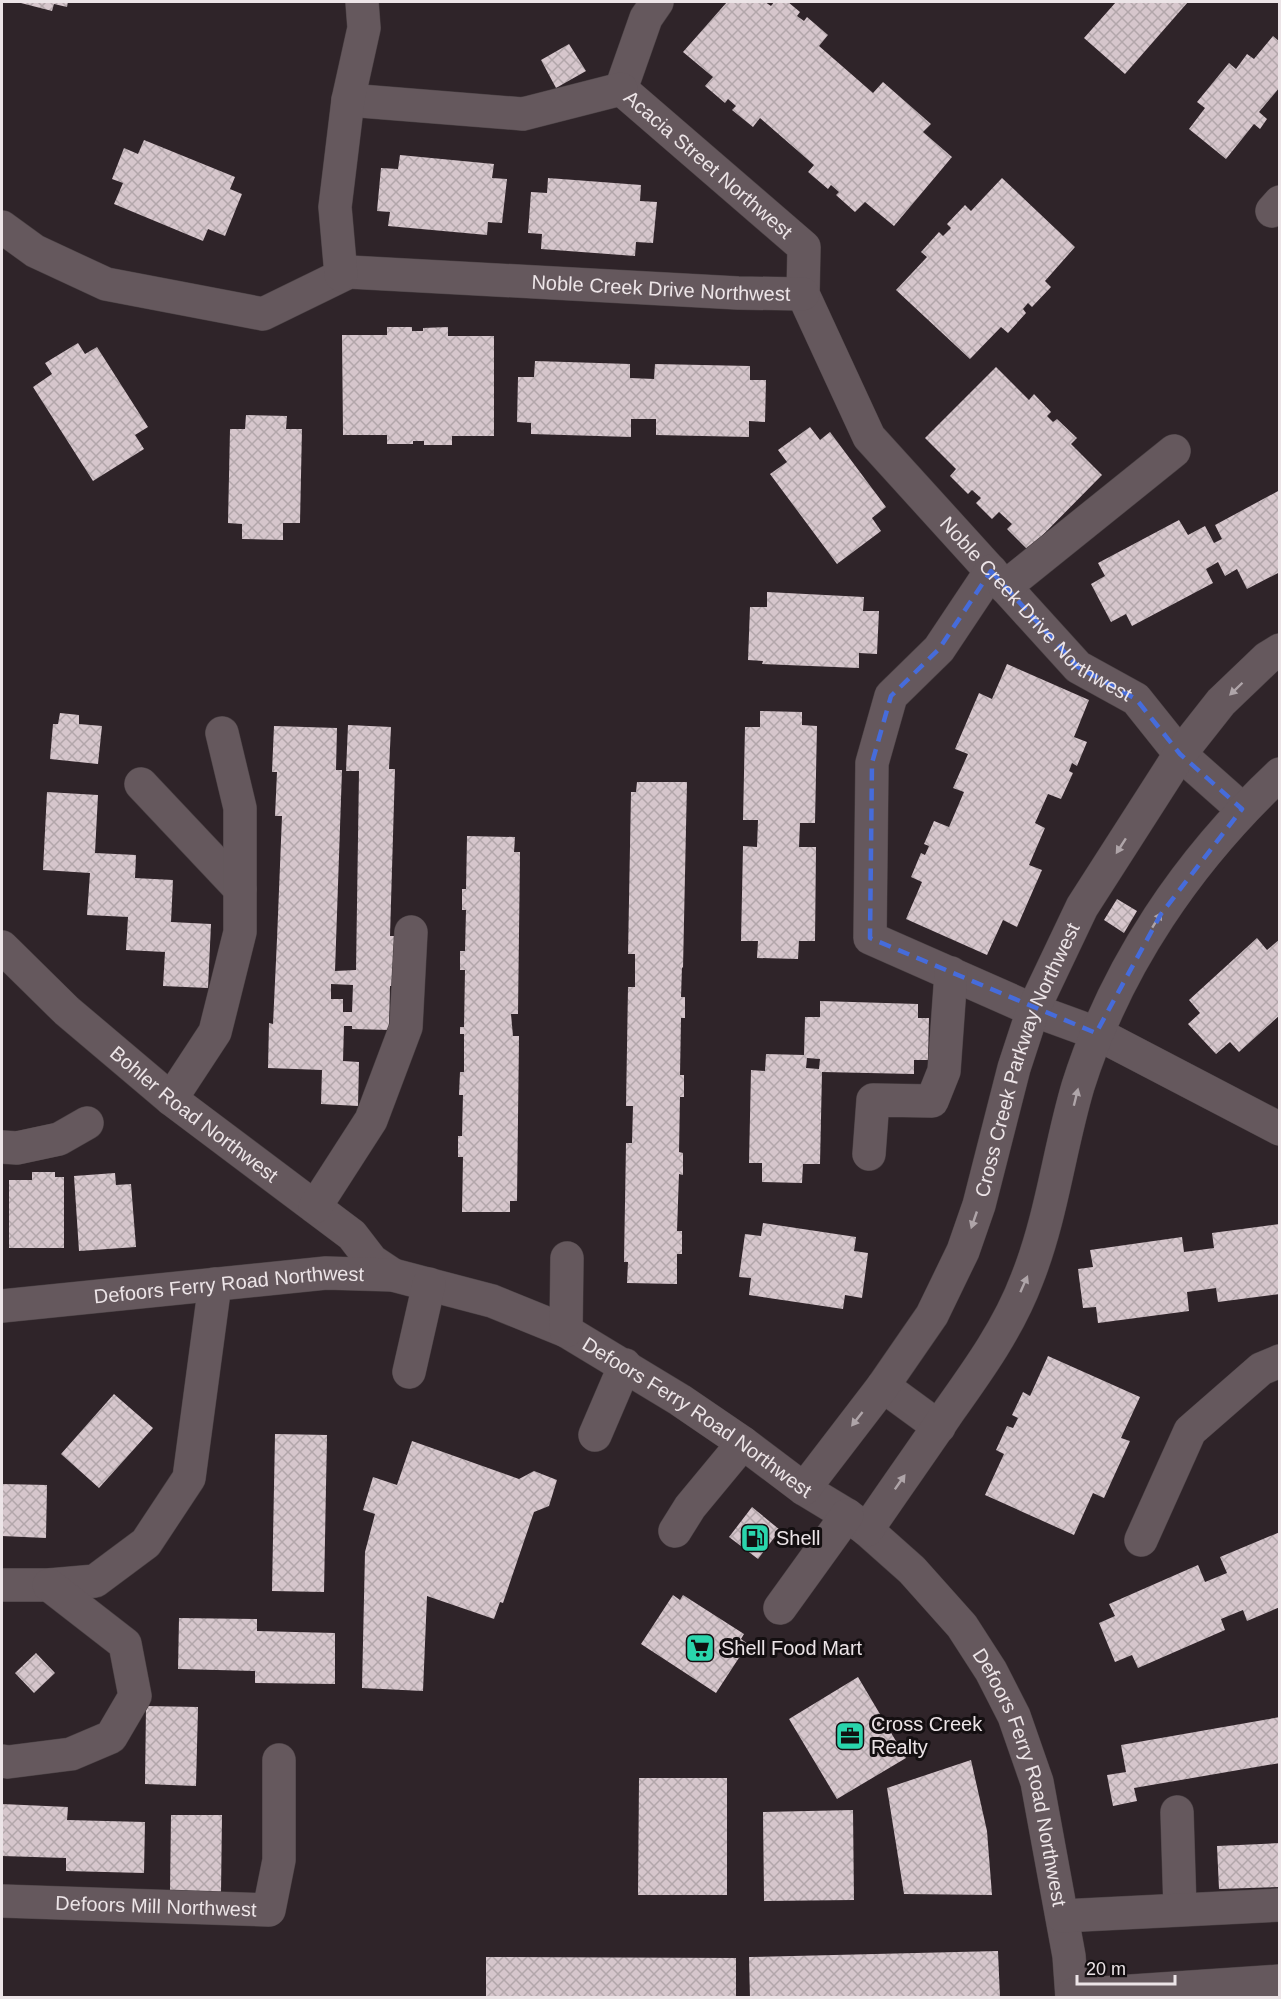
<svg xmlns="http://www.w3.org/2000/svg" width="1281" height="1999" font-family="Helvetica,sans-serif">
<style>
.building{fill:url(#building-cross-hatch);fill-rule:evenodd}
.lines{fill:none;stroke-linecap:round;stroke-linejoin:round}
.minor-casing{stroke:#4a4144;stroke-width:34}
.minor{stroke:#65585d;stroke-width:33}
.oneway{fill:#afa5a9}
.marked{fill:none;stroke:#466cdb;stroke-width:4.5;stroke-dasharray:12 8;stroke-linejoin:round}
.labels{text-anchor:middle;stroke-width:6;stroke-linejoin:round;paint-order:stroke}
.street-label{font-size:20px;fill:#ece4e7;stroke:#140f11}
.poi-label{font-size:20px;fill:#ece4e7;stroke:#140f11;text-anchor:start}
</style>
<defs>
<pattern id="building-cross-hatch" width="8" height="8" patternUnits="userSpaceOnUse" patternTransform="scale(1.5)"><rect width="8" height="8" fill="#d6c6cc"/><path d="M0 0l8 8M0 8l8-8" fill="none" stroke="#b2a6aa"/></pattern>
</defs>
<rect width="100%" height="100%" fill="#2f2429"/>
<!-- building -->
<path class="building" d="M17 2H68L67 7 54 4 52 11Z
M727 2H765L771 6 774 2H788L800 12 797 16 804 21 807 17 828 35 819 46 873 93 883 82 931 124 923 132 952 157 894 226 865 202 855 212 836 195 839 192 831 185 828 189 808 172 814 165 760 118 753 127 732 110 736 106 728 99 725 103 705 86 713 77 683 52Z
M1116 2H1188L1125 74 1084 38Z
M1273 36 1280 42V87L1259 112 1267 119 1260 129 1254 124 1226 159 1189 129 1205 108 1197 102 1229 63 1236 69 1247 54 1254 59Z
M569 44 586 71 556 88 541 60Z
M144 140 235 177 230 189 242 194 225 236 208 229 203 241 114 204 123 183 112 179 124 148 138 154Z
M400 155 494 164 492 178 507 179 502 223 488 222 487 235 388 226 390 212 377 211 381 168 398 169Z
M548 178 641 185 640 201 657 202 653 243 636 242 635 256 541 249 542 234 528 233 531 192 547 193Z
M1002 178 1075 247 1045 281 1051 287 1032 307 1028 303 1023 309 1026 313 1008 333 1001 327 970 359 896 290 927 257 921 252 939 232 943 236 951 228 947 224 965 205 971 211Z
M387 327H412V331H423V328L448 327V336H494V436H452V445H424V441H413V444H387V435H343L342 335H387Z
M78 343 85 354 97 347 148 427 135 435 144 449 93 481 33 387 52 374 45 363Z
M535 361 630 364V378L654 379 655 364 750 366V380H766L765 422 749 421V437L656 435V419H631V437L531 434V423L517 422 518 377H534Z
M996 367 1029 400 1034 394 1051 412 1047 416 1053 422 1057 419 1077 438 1071 444 1102 475 1028 550 1007 529 1012 524 999 512 992 519 976 503 981 498 972 490 968 494 950 476 956 469 925 438Z
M246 415 287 416 286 429H302L300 523H283V540L242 539V524L228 523 230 429H245Z
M810 427 820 440 830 432 886 507 872 518 881 531 837 564 770 474 787 462 778 450Z
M1280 490V572L1247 589 1237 569 1225 576 1218 562 1206 569 1213 583 1132 626 1126 614 1111 622 1091 584 1105 576 1098 563 1179 520 1188 535 1205 526 1214 543 1222 539 1215 525Z
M767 592 864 597 863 611H879L877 654 859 653V668L762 664 763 661 748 660 750 607H767Z
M1007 664 1089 700 1074 737 1087 742 1077 766 1072 763 1069 771 1073 773 1061 799 1048 794 1035 823 1045 828 1029 865 1042 870 1017 927 1003 920 987 955 906 919 922 882 911 877 921 853 925 855 929 846 924 844 934 821 949 827 964 792 953 788 968 754 955 749 979 693 992 699Z
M760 711 802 712V725L817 726 815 823H800L799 847H816L815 941H799L798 959 757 958 758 941H741L743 846 757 847 758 820H743L745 727H760Z
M60 713 79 715V724L102 726 98 764 50 759 53 724H58Z
M348 725 391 727 389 769H395L390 936H395L393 986H390L389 1030 352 1029V1026H344L343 1061 359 1062 358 1106 321 1104 322 1070 268 1068 269 1023 273 1024 277 939 282 816H275L277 772H272L274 726 337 728 336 770H342L335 971 356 970 359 771H346ZM331 984 353 985 352 1012H343V999H331Z
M637 782H687L683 968 682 967 681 997H685V1018H681L680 1075H684V1097H680L679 1152 683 1153V1175L679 1174 677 1231H682V1254H677V1284L627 1283 628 1262H624L626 1143H632L633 1106H626L628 987H635V954H628L631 792H636Z
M47 792 98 795 95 853 136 855 135 878 173 880 171 922 211 924 208 988 163 986 165 952 126 950 128 917 87 915 90 873 43 870Z
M467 836 515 837 514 852H520L518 1014H511L513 1036H519L517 1201H510V1212H462L463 1157H458V1136H462L463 1095H459L460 1072H464V1034H460V1027H464L465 970H460V951H465L466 910H462V889H466Z
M1117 899 1137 911 1124 933 1104 920Z
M1257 938 1267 950 1280 939V1015L1239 1052 1230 1042 1216 1054 1188 1024 1200 1013 1189 1000Z
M820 1001 918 1004V1018H929L928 1060H914V1074L822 1072 820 1164H803L802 1183 762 1182V1163H749L751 1070 765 1071 766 1054 804 1055 805 1017H820ZM807 1058 820 1059 819 1069 806 1068Z
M32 1172H55V1177H64V1248H9V1180H32Z
M115 1173 116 1185 131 1184 136 1247 79 1251 74 1176Z
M763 1223 856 1237 854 1251 868 1253 862 1298 845 1295 843 1309 749 1295 751 1278 739 1277 745 1234 761 1236Z
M1280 1224V1294L1218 1302 1216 1288 1187 1292 1189 1311 1098 1323 1096 1307 1083 1308 1078 1269 1093 1267 1090 1250 1182 1237 1184 1252 1214 1248 1212 1233Z
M1048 1356 1140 1397 1121 1438 1130 1441 1104 1498 1093 1493 1074 1535 985 1495 1004 1454 996 1450 1007 1426 1013 1428 1018 1418 1012 1415 1023 1392 1030 1396Z
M114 1394 153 1428 99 1488 61 1454Z
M275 1434 327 1435 324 1592 272 1591Z
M412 1441 519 1479 534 1471 557 1480 549 1506 534 1512 503 1603 500 1602 494 1619 427 1596 423 1691 362 1688 365 1552 375 1514 363 1510 373 1477 397 1485Z
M2 1484 47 1485 46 1538 2 1536Z
M752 1507 780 1530 758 1559 729 1537Z
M1280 1532V1607L1247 1621 1243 1610 1221 1619 1225 1630 1138 1668 1132 1655 1115 1662 1099 1623 1115 1616 1109 1604 1198 1565 1205 1582 1227 1573 1220 1557Z
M673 1595 680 1600 683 1595 744 1634 741 1639 748 1644 716 1693 641 1644Z
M179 1618 257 1619V1631L335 1633V1684L255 1683V1671L178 1669Z
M36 1653 55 1673 34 1693 15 1673Z
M858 1677 906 1758 837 1799 789 1719Z
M146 1706 198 1707 196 1786 145 1784Z
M1280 1717V1763L1134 1788 1137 1801 1113 1806 1107 1775 1126 1772 1121 1745Z
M971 1760 987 1831 992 1895 904 1894 887 1788Z
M639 1778H727V1895H638Z
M2 1804 68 1807 67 1820 145 1822 144 1873 66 1871V1858L2 1856Z
M853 1810 854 1900 764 1901 763 1812Z
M171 1815H222L221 1893 170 1892Z
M1280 1843V1887L1219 1889 1217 1846Z
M998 1951 1000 1998H750L749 1957Z
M486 1957 736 1958V1998H486Z"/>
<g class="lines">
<!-- minor casing -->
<g class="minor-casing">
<g id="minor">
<path id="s1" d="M657 2 646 18 621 89 804 247 803 294 869 437 1078 667 1136 699 1180 754 1242 809"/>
<path d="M348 100 523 114 621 89"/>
<path d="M1272 211 1280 202"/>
<path id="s2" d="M2 227 35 251 106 284 263 314 349 272 738 293 803 294"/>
<path d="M341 275 335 207 348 100 364 28 362 2"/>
<path d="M991 571 939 649 891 696 872 763 870 938 1033 1010 1096 1033 1280 1129"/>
<path d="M1005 587 1174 451"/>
<path d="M141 784 240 889"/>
<path id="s3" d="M2 947 67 1011 171 1099 352 1235 372 1261 393 1275"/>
<path d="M171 1099 215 1032 240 932V808L222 733"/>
<path d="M2 1147 17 1148 59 1139 87 1123"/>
<path d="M869 1154 873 1100 932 1101 944 1071 951 973"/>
<path d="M315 1207 371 1120 406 1027 411 932"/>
<path id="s4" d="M2 1306 326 1273 393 1275 492 1301 566 1331 680 1400 743 1443 804 1489 847 1515 867 1530 912 1570 962 1626 991 1671 1014 1716 1037 1782 1069 1956 1072 1998"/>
<path d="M566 1331 567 1258"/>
<path d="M409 1372 429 1284"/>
<path d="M883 1386 939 1427"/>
<path d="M595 1435 625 1365"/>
<path id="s5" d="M804 1489 883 1386 932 1315 963 1251 979 1205 1014 1068 1033 1010 1082 907 1180 754 1221 702 1267 658 1280 650"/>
<path d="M867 1530C894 1490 922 1451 949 1411 979 1369 1009 1327 1027 1279 1052 1216 1059 1150 1078 1086 1116 966 1188 860 1280 774"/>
<path d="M675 1531 690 1507 743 1443"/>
<path d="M1141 1540 1190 1431 1261 1369 1280 1361"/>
<path d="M2 1585H49L95 1581 146 1543 189 1478 215 1284"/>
<path d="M780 1608 847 1515"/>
<path d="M2 1761 8 1762 71 1754 111 1737 135 1696 125 1644 49 1585"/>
<path d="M1177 1812 1180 1909"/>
<path id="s6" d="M2 1901 269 1910 279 1860V1760"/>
<path d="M1062 1916 1280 1905"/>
<path d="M1072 1995 1280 1981"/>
</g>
</g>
<!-- minor -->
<use href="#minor" class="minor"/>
</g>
<!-- one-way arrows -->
<defs><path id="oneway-solid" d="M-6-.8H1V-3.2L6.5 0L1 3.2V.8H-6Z" transform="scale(1.5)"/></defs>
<g class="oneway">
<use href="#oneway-solid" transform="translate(1236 689) rotate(136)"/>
<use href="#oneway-solid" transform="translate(1121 846) rotate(123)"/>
<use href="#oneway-solid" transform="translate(1157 920) rotate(-58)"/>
<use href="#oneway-solid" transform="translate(1076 1097) rotate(-76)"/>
<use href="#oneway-solid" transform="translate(974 1220) rotate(109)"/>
<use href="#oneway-solid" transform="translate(1024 1284) rotate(-66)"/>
<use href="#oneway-solid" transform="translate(857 1419) rotate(128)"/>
<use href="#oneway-solid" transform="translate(900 1482) rotate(-55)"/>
</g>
<!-- marked area -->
<path class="marked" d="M991 571 1078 667 1136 699 1180 754 1242 809 1161 914 1096 1033 870 938 872 763 891 696 939 649Z"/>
<!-- icons -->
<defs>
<g id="fuel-square" transform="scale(1.5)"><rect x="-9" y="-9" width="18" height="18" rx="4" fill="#2ad5ac" stroke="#140f11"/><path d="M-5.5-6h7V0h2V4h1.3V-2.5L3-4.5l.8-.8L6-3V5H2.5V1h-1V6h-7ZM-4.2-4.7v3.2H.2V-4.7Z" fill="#111"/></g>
<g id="supermarket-square" transform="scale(1.5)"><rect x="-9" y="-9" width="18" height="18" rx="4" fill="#2ad5ac" stroke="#140f11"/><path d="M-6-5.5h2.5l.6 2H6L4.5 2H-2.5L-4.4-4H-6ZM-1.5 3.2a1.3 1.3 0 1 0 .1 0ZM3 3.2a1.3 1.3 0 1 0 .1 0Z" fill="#111"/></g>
<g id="office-square" transform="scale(1.5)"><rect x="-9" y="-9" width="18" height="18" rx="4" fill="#2ad5ac" stroke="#140f11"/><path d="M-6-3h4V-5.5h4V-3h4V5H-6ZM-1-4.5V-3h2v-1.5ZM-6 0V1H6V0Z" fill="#111"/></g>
</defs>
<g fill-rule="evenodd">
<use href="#fuel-square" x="755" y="1538"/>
<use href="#supermarket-square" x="700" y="1648"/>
<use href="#office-square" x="850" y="1736"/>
</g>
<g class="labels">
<!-- street labels -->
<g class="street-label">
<text dy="7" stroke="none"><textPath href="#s1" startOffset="210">Acacia Street Northwest</textPath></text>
<text dy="7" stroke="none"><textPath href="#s2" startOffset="687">Noble Creek Drive Northwest</textPath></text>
<text dy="7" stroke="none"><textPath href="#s1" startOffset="782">Noble Creek Drive Northwest</textPath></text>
<text dy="7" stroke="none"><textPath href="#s5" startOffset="489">Cross Creek Parkway Northwest</textPath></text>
<text dy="7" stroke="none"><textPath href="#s3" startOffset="255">Bohler Road Northwest</textPath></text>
<text dy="7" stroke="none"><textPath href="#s4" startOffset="228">Defoors Ferry Road Northwest</textPath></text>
<text dy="7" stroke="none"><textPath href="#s4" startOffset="732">Defoors Ferry Road Northwest</textPath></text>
<text dy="7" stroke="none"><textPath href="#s4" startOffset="1236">Defoors Ferry Road Northwest</textPath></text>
<text dy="7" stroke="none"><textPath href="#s6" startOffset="154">Defoors Mill Northwest</textPath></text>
</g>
<!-- poi labels -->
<g class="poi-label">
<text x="776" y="1545">Shell</text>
<text x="721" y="1655">Shell Food Mart</text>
<text x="871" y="1731">Cross Creek<tspan x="871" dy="23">Realty</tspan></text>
</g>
</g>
<!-- border -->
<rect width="1281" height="1999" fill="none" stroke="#ece4e7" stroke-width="6"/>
<!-- scale -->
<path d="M1077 1975v9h98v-9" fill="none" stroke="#ece4e7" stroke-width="3"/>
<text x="1086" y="1975" font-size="18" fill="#ece4e7" stroke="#140f11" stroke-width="4.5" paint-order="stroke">20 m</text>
</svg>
